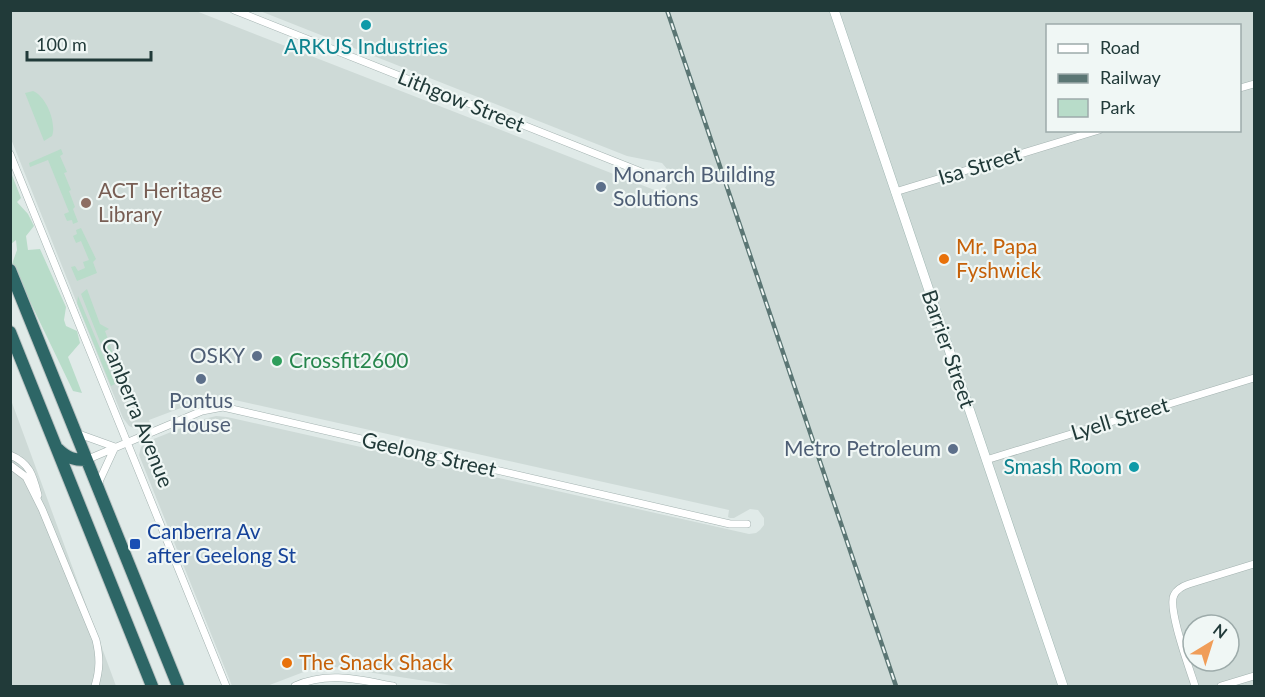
<svg xmlns="http://www.w3.org/2000/svg" width="1265" height="697" font-family="Lato,sans-serif">
<style>
.built{fill:#cedad7;fill-rule:evenodd}
.green{fill:#b8dcc9}
.lines{fill:none;stroke-linecap:round;stroke-linejoin:round}
.street-casing{stroke:#a3b2b0;stroke-width:8}
.secondary-casing{stroke:#9fb6b2;stroke-width:10}
.highway-casing{stroke:#bcc4c4;stroke-width:14}
.street{stroke:#fff;stroke-width:7}
.secondary{stroke:#fff;stroke-width:9}
.highway{stroke:#2d6666;stroke-width:12}
.rail-casing{stroke:#5b7674;stroke-width:4.5}
.rail{stroke:#f0f7f5;stroke-width:2;stroke-dasharray:7;stroke-linecap:butt}
.culture-dot{fill:#0f9aa8;stroke:#f0f7f5;stroke-width:2}
.service-dot{fill:#5c6f8a;stroke:#f0f7f5;stroke-width:2}
.education-dot{fill:#8d6e63;stroke:#f0f7f5;stroke-width:2}
.food-dot{fill:#e8710a;stroke:#f0f7f5;stroke-width:2}
.leisure-dot{fill:#2e9e5b;stroke:#f0f7f5;stroke-width:2}
.transit-dot{fill:#1a4fb4;stroke:#f0f7f5;stroke-width:2}
.labels{text-anchor:middle;stroke-width:4.5;stroke-linejoin:round;paint-order:stroke}
.culture-label{font-size:21px;fill:#0d838f;stroke:#f0f7f5}
.street-label{font-size:21px;fill:#213a39;stroke:#f0f7f5}
.service-label{font-size:21px;fill:#4e5e75;stroke:#f0f7f5;text-anchor:end}
.education-label{font-size:21px;fill:#785e54;stroke:#f0f7f5;text-anchor:start}
.food-label{font-size:21px;fill:#c56008;stroke:#f0f7f5;text-anchor:start}
.leisure-label{font-size:21px;fill:#27864d;stroke:#f0f7f5;text-anchor:start}
.transit-label{font-size:21px;fill:#164399;stroke:#f0f7f5;text-anchor:start}
</style>
<rect width="100%" height="100%" fill="#e0eae8"/>
<!-- built -->
<path class="built" d="M11 11H196L657 191 665 188 670 180 668 170 662 163 627 156 260 11H1254V686H458L322 665 267 686H232L139 455 141 447 146 442 204 419 216 416 227 417 749 534 756 533 760 530 764 525V518L758 510 750 509 734 518H730L728 517 729 510 226 398 202 400 149 420 152 428 147 429H136L129 426 123 418 11 139ZM1048 26H1240V130H1048ZM1193 625H1229V661H1193Z
M11 400 116 686H11Z"/>
<!-- green -->
<path class="green" d="M33 91C46 96 57 123 52 136L44 141 25 93Z
M61 149 63 154 60 156 67 172 64 173 71 190 69 191 75 207 73 209 78 222 73 224 72 220 67 221 64 214 69 212 48 160 30 167 29 163Z
M10 170 21 198 17 202 28 214 34 226 26 236 28 250 40 249 66 307 64 320 66 326 77 331 80 343 68 357 82 393 73 391 12 264 17 250 16 240 11 244Z
M81 228 96 259 93 262 97 273 77 281 71 267 75 266 78 271 85 268 83 262 89 260 81 241 76 243 73 236 77 234 76 230Z
M87 289 100 324 109 329 105 331 123 382 117 384 81 294Z
M78 296 115 384 111 386 77 303Z"/>
<g class="lines">
<!-- street casing -->
<g class="street-casing">
<path id="street" d="M234 10 654 177
M1240 88 1254 84
M10 154 226 686
M895 192 1099 130
M76 433 115 447
M10 455C30 463 33 476 38 495
M86 460 202 411 223 407 730 524H747
M986 460 1254 378
M10 465 26 477 42 509 96 640C100 657 100 669 95 686
M97 486 115 447
M295 686C328 671 360 680 393 686
M1195 686C1190 670 1167 608 1174 595 1177 589 1183 586 1189 584L1254 564
M1221 686 1254 676"/>
</g>
<!-- secondary casing -->
<g class="secondary-casing">
<path id="secondary" d="M834 10 1063 686"/>
</g>
<!-- highway casing -->
<g class="highway-casing">
<path id="highway" d="M10 270 178 686
M10 332 152 686
M58 449C67 458 74 460 86 460"/>
</g>
<!-- street -->
<use href="#street" class="street"/>
<!-- secondary -->
<use href="#secondary" class="secondary"/>
<!-- highway -->
<use href="#highway" class="highway"/>
<!-- rail casing -->
<g class="rail-casing">
<path id="rail" d="M667 10 896 686"/>
</g>
<!-- rail -->
<use href="#rail" class="rail"/>
</g>
<!-- markers -->
<g class="culture-dot">
<circle cx="366" cy="25" r="6"/>
<circle cx="1134" cy="467" r="6"/>
</g>
<g class="service-dot">
<circle cx="601" cy="187" r="6"/>
<circle cx="257" cy="356" r="6"/>
<circle cx="201" cy="379" r="6"/>
<circle cx="953" cy="449" r="6"/>
</g>
<circle class="education-dot" cx="86" cy="203" r="6"/>
<g class="food-dot">
<circle cx="944" cy="259" r="6"/>
<circle cx="287" cy="663" r="6"/>
</g>
<circle class="leisure-dot" cx="277" cy="361" r="6"/>
<rect class="transit-dot" x="129" y="538" width="12" height="12" rx="3"/>
<g class="labels">
<!-- culture labels -->
<g class="culture-label">
<text x="366" y="54">ARKUS Industries</text>
<text x="1122" y="474" text-anchor="end">Smash Room</text>
</g>
<!-- street labels -->
<g class="street-label">
<text transform="translate(461 101) rotate(22)" y="7">Lithgow Street</text>
<text transform="translate(980 166) rotate(-17)" y="7">Isa Street</text>
<text transform="translate(948 349) rotate(71)" y="7">Barrier Street</text>
<text transform="translate(137 413) rotate(68)" y="7">Canberra Avenue</text>
<text transform="translate(1120 419) rotate(-17)" y="7">Lyell Street</text>
<text transform="translate(429 455) rotate(13)" y="7">Geelong Street</text>
</g>
<!-- service labels -->
<g class="service-label">
<text x="613" y="182" text-anchor="start">Monarch Building<tspan x="613" dy="24">Solutions</tspan></text>
<text x="245" y="363">OSKY</text>
<text x="201" y="408" text-anchor="middle">Pontus<tspan x="201" dy="24">House</tspan></text>
<text x="941" y="456">Metro Petroleum</text>
</g>
<!-- education labels -->
<g class="education-label">
<text x="98" y="198">ACT Heritage<tspan x="98" dy="24">Library</tspan></text>
</g>
<!-- food labels -->
<g class="food-label">
<text x="956" y="254">Mr. Papa<tspan x="956" dy="24">Fyshwick</tspan></text>
<text x="299" y="670">The Snack Shack</text>
</g>
<!-- leisure labels -->
<g class="leisure-label">
<text x="289" y="368">Crossfit2600</text>
</g>
<!-- transit labels -->
<g class="transit-label">
<text x="147" y="539">Canberra Av<tspan x="147" dy="24">after Geelong St</tspan></text>
</g>
</g>
<!-- border -->
<rect width="1265" height="697" fill="none" stroke="#213a39" stroke-width="24"/>
<!-- legend -->
<rect x="1046" y="24" width="195" height="108" fill="#f0f7f5" stroke="#9dabaa" stroke-width="1.5"/>
<rect x="1058" y="44" width="30" height="9" fill="#ffffff" stroke="#9dabaa" stroke-width="1.5"/>
<text x="1100" y="54" font-size="18" fill="#213a39">Road</text>
<rect x="1058" y="74" width="30" height="9" fill="#5b7674" stroke="#9dabaa" stroke-width="1.5"/>
<text x="1100" y="84" font-size="18" fill="#213a39">Railway</text>
<rect x="1058" y="99" width="30" height="18" fill="#b8dcc9" stroke="#9dabaa" stroke-width="1.5"/>
<text x="1100" y="114" font-size="18" fill="#213a39">Park</text>
<!-- north arrow -->
<g transform="translate(1211 643) rotate(38)"><circle r="28" fill="#f0f7f5" stroke="#9dabaa" stroke-width="1.5"/>
<path d="M0-4.5L10 22L0 15L-10 22Z" fill="#f09d58"/>
<text y="-9" font-size="16" font-weight="bold" text-anchor="middle" fill="#213a39">N</text>
</g>
<!-- scale -->
<path d="M27 51v9h124v-9" fill="none" stroke="#213a39" stroke-width="3"/>
<text x="36" y="51" font-size="18" fill="#213a39" stroke="#f0f7f5" stroke-width="4.5" paint-order="stroke">100 m</text>
</svg>
